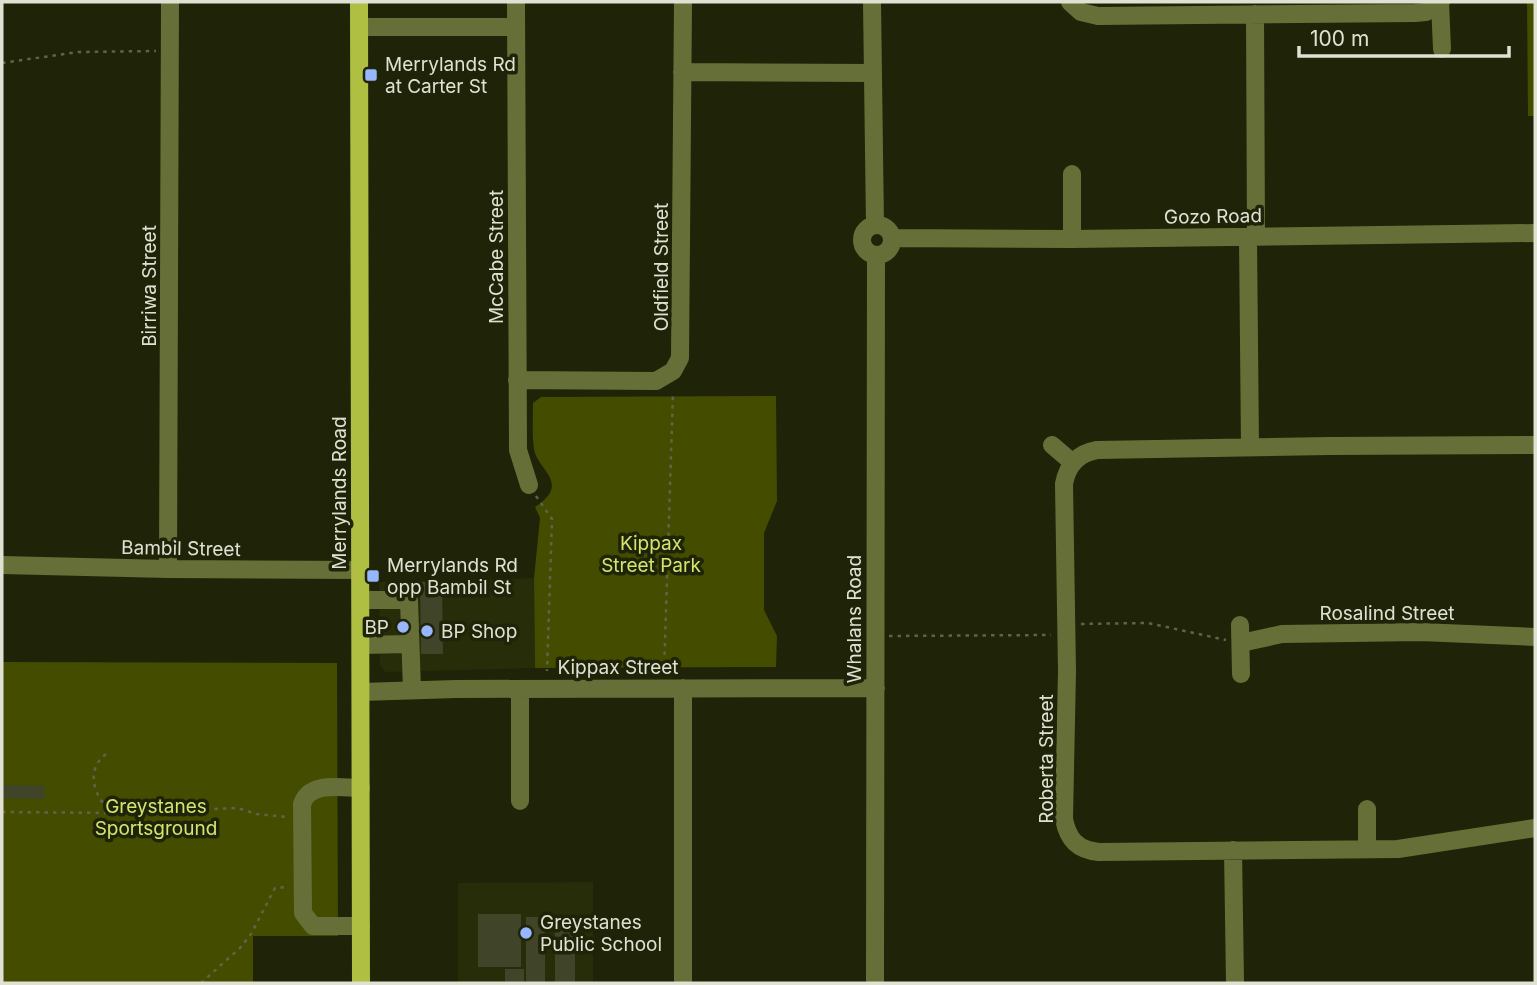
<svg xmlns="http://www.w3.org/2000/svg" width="1537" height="985" font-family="Inter,sans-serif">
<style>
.built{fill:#272c09}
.green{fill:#444c00}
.building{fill:#404529}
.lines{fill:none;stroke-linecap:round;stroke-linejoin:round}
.path{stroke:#60634c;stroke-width:2.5;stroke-dasharray:3.5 5;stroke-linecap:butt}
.minor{stroke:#676f38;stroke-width:18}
.major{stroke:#aebf41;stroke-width:18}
.poi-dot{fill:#98b6fd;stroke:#1f2308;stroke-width:2.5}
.labels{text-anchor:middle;stroke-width:7;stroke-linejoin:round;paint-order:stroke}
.poi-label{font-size:19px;fill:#dfe2d2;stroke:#1f2308;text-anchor:start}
.street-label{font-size:19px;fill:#dfe2d2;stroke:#1f2308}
.park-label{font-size:19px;fill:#d3e56e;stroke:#1f2308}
</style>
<rect width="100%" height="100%" fill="#1f2308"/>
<!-- built -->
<path class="built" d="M534 578 535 668 385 672 380 665 379 582Z
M593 882V983H458V883Z"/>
<!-- green -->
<path class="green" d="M1527 2H1535V116H1528Z
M776 396 777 501 764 533V610L777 636 776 667 535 668 534 578 540 518 535 507C572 483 537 470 534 449 532 435 533 418 533 403L541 397Z
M2 662 337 663 338 936H253V983H2Z"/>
<!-- building -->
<path class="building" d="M420 582H442L443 654H421Z
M2 785 45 786 44 799 2 798Z
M478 914H521V967H478Z
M555 916H575V983H555Z
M526 917H545V983H526Z
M505 969H524V983H505Z"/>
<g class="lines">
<!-- path -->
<path class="path" d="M2 63 78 52 156 51
M536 496 552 519 547 671
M1081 624 1148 623 1226 640
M889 636 1051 635
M664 672 673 394
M106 754C84 771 95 798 112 813
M2 812 112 813 238 808 256 814 287 817
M201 983 240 948 251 934 275 888 286 887"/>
<!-- minor -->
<path class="minor" d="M516 2 518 450 529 485
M872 2 875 225
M1070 2 1081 12 1098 16 1415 13 1426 12 1441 2
M1440 2 1442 49
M1255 14 1256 237
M359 27H516
M682 72 872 73
M862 240a15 15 0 1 1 30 0a15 15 0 1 1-30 0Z
M1248 237 1250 447
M892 238 1072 239 1535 233
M1072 239V174
M517 380 656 381 673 371 680 358 683 2
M1052 445 1073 463
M1535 445 1329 446 1097 450C1078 453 1067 466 1064 484L1067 671 1064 819C1068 840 1078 850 1099 852L1398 849 1535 828
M2 565 168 569 360 570
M168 569 170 2
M361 600H409L412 690
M1240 625 1241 674
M1241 643 1282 634 1421 632 1535 637
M361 645 410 644
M520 689V801
M361 692 456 689 876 688
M361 788C340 788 310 781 302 804L303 913 313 926H361
M1367 809V849
M1233 850 1235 983
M683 983V688
M875 983 876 255"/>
<!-- major -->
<path class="major" d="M359 2 361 983"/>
</g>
<!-- markers -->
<g class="poi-dot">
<rect x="364" y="68" width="14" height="14" rx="3.5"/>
<rect x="366" y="569" width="14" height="14" rx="3.5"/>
<circle cx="403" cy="627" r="7"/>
<circle cx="427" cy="631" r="7"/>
<circle cx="526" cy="933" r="7"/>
</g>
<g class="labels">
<!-- poi labels -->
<g class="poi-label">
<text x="385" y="71">Merrylands Rd<tspan x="385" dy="22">at Carter St</tspan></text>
<text x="387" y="572">Merrylands Rd<tspan x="387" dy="22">opp Bambil St</tspan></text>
<text x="389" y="634" text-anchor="end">BP</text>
<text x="441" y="638">BP Shop</text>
<text x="540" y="929">Greystanes<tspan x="540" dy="22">Public School</tspan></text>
</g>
<!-- street labels -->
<g class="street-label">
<text transform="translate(1213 216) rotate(-1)" y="7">Gozo Road</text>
<text transform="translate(496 257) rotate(-90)" y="7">McCabe Street</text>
<text transform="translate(661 267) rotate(-90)" y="7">Oldfield Street</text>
<text transform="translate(149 286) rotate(-90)" y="7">Birriwa Street</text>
<text transform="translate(339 493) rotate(-90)" y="7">Merrylands Road</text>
<text transform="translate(181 548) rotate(1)" y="7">Bambil Street</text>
<text x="1387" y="620">Rosalind Street</text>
<text transform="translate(854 619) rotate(-90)" y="7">Whalans Road</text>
<text x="618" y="674">Kippax Street</text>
<text transform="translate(1046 759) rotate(-90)" y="7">Roberta Street</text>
</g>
<!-- park labels -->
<g class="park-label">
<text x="651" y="550">Kippax<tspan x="651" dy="22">Street Park</tspan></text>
<text x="156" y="813">Greystanes<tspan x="156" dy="22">Sportsground</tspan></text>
</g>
</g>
<!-- border -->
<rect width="1537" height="985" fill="none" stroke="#dfe2d2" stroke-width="7"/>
<!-- scale -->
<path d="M1299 46v10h210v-10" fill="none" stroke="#dfe2d2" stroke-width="3.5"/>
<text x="1310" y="46" font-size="21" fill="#dfe2d2" stroke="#1f2308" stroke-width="5" paint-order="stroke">100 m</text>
</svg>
